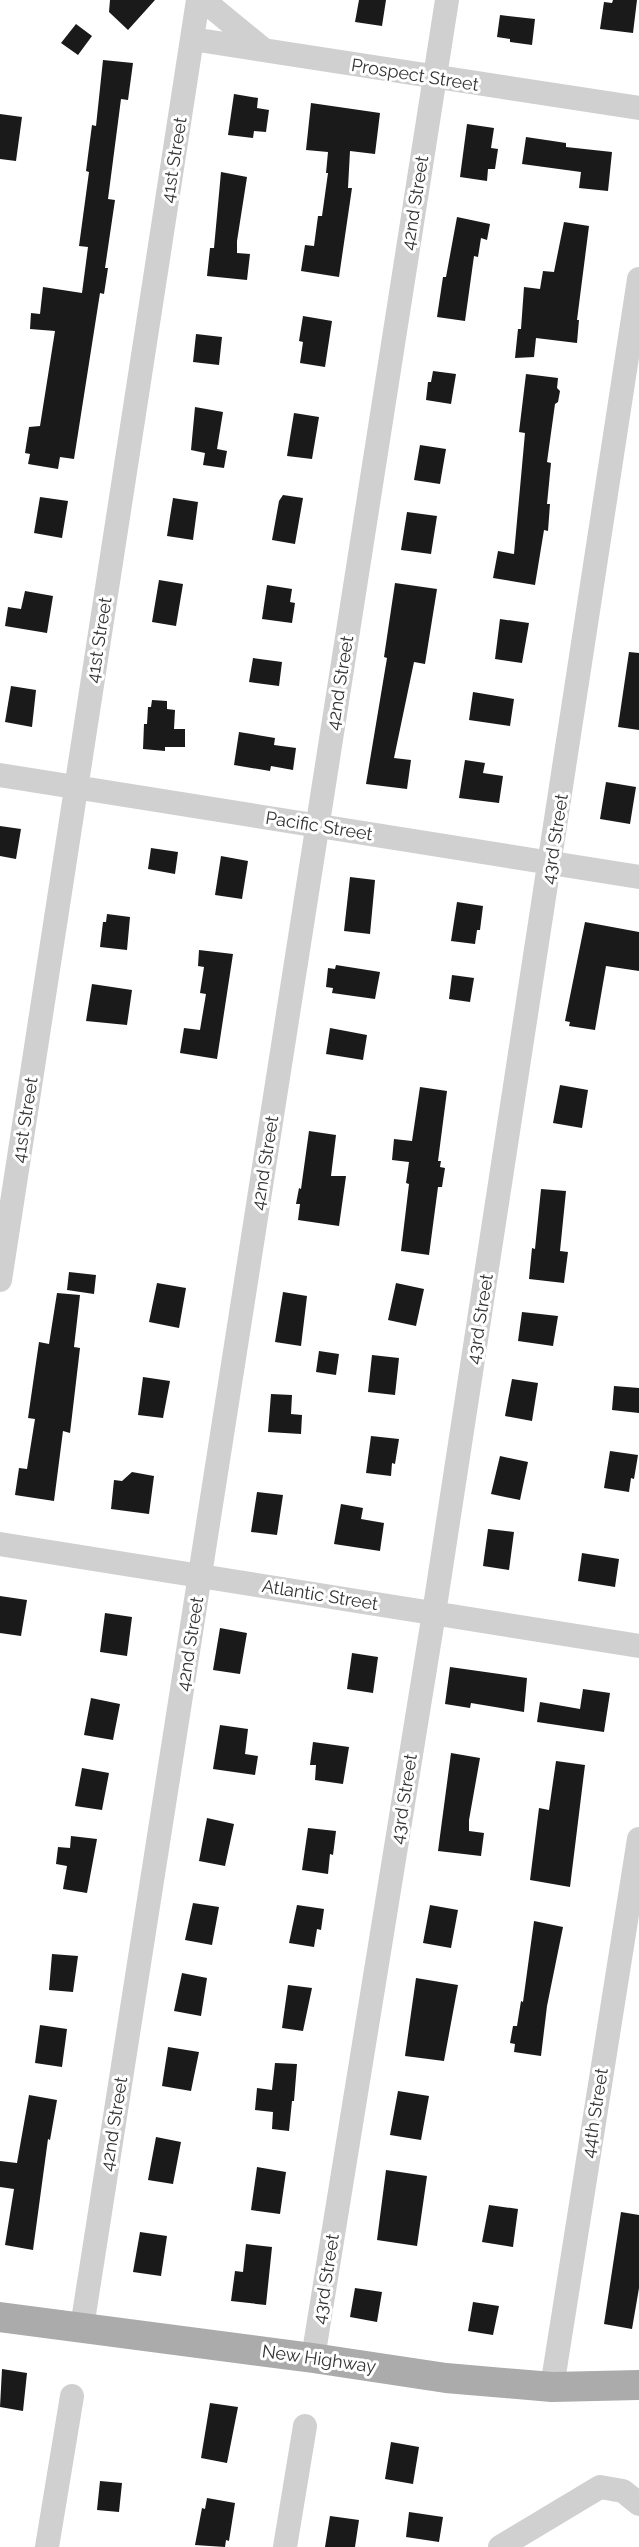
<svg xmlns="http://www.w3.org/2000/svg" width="639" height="2547" font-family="Raleway,sans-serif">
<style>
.building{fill:#1a1a1a}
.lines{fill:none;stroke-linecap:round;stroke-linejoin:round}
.minor{stroke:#d0d0d0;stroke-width:24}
.major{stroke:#ababab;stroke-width:30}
.labels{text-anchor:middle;stroke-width:6;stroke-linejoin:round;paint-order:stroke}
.street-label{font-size:18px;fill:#333;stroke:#fff}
</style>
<rect width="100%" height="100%" fill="#fff"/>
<!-- building -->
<path class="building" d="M110 0H155L128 30 109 12Z
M359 0H386L382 26 355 22Z
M613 0H637L633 33 600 29 604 2 612 3Z
M500 15 535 19 532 45 510 42V39L497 37Z
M76 24 92 36 78 55 61 43Z
M103 60 133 63 128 100 121 99 108 199 115 200 105 268H108L104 294 100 293 74 459 60 457 58 469 28 464 30 454 25 453 29 427 40 426 55 331 30 329 31 313 40 314 43 287 82 293 88 247 79 246 89 172 86 171 92 125 96 126Z
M234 94 258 98 257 108 269 110 266 132 254 131 253 138 228 135Z
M311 103 380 113 375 154 350 151 348 188H352L339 277 301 271 305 245 314 246 318 216H322L328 173H326L328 152 306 150Z
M0 114 22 117 16 161 0 159Z
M467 124 494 128 491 148 498 149 495 169H488L487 181 460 177Z
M526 137 566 143V147L612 152 608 191 579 188 581 172 522 164Z
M221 172 247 177 237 241V253L250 254 247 280 207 276 210 248H214Z
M457 217 490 224 487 240 481 238 478 257 474 256 465 321 437 317 443 277H446Z
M564 222 589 226 577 320H579L577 343 536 338 534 357 515 358 518 329H521L524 287 540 289 543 271 554 272Z
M303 316 332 321 325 367 300 363 303 342 299 341Z
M196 334 222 337 219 365 193 362Z
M433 371 456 374 451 404 426 400 428 382H431Z
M526 374 558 378 557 388 560 391 558 402 555 404 547 462 551 463 547 504H550L548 531 544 530 535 585 493 578 498 551 514 554 525 433 519 432Z
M195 407 223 412 217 449 227 451 224 468 203 465 205 453 191 450Z
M294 413 319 417 312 459 287 456Z
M420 445 446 449 440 484 414 480Z
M283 495 303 498 295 544 272 540 279 501Z
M40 497 68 501 62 538 34 533Z
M173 498 198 502 193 540 167 536Z
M407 512 437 516 431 554 401 550Z
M159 580 183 584 176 626 152 622Z
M395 583 437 589 425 664 414 662 394 758 411 760 407 789 366 784 387 658 384 657Z
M267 585 292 589 290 602 295 603 292 623 262 619Z
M25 591 53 596 47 633 5 626 8 607 21 609Z
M500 619 529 623 522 663 495 659Z
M629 652 639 653V730L618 727Z
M253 658 282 662 279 686 249 682Z
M11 686 36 690 32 727 5 722Z
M473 692 514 699 510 726 469 720Z
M152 700 167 701V709L175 710 174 729H185V747H165V751L143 749 144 724H147L148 707H151Z
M239 732 275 738 274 745 296 748 293 770 271 766 270 771 234 765Z
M465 760 485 763 483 773 503 776 499 803 459 798Z
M606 782 636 787 630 824 600 819Z
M0 826 21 829 16 859 0 856Z
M151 848 178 852 175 874 148 869Z
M221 856 248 861 242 899 215 895Z
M350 877 375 880 370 934 344 931Z
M457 902 483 906 480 930H477L475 944 451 941Z
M107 914 130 917 127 950 100 947 103 922H106Z
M585 922 639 932V971L606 966 595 1030 569 1026 570 1022 565 1021Z
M199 950 233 954 217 1059 180 1053 184 1028 200 1030 206 994 200 993 204 967 198 966Z
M336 965 380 972 375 999 332 993 333 988 326 987 328 968 335 969Z
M452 975 474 978 470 1002 449 999Z
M92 984 132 990 127 1025 86 1021Z
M330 1028 367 1035 363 1060 326 1054Z
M560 1085 588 1090 582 1128 553 1123Z
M420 1087 447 1091 438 1161H441L440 1167 445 1168 442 1187H438L429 1255 401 1251 409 1184 406 1183 409 1162 392 1160 394 1139 412 1141Z
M309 1131 336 1135 331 1176H346L339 1226 298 1220 300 1204H296L299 1188 301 1189Z
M541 1189 566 1191 560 1251 568 1252 564 1283 529 1279 532 1248 535 1249Z
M69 1272 96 1275 94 1294 67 1290Z
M157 1283 186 1288 179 1328 149 1322Z
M396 1283 424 1289 416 1326 388 1320Z
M283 1292 307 1296 301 1346 275 1342Z
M57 1293 80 1295 74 1347 80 1348 70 1433 63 1431 54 1501 15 1495 19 1468 27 1469 35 1419 28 1418 39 1342 49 1344Z
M522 1312 558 1316 553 1346 518 1341Z
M319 1351 339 1354 336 1375 316 1372Z
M372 1355 399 1358 395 1395 368 1392Z
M143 1377 170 1381 163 1418 138 1415Z
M512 1379 538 1383 532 1421 505 1416Z
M614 1386 639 1388V1413L612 1410Z
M271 1394 292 1395 291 1414 302 1415 301 1434 268 1432Z
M371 1436 399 1439 395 1464 392 1463 391 1476 366 1473Z
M610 1451 638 1455 634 1479 631 1478 629 1492 604 1488Z
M500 1456 528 1462 520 1500 491 1494Z
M132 1472 154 1476 149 1514 111 1509 114 1480 122 1481Z
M257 1492 283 1495 277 1535 251 1532Z
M341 1504 363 1508 361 1519 384 1523 380 1551 334 1544Z
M488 1529 514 1532 509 1570 483 1566Z
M582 1553 619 1559 615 1587 578 1581Z
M0 1596 27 1600 21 1636 0 1633Z
M105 1613 132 1617 127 1656 100 1652Z
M220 1628 247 1633 240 1674 213 1670Z
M352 1653 378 1657 373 1693 347 1689Z
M450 1667 527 1678 524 1712 471 1703 470 1708 445 1704Z
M583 1689 610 1693 604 1732 537 1722 540 1702 580 1709Z
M91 1698 120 1704 113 1740 84 1735Z
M220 1725 248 1729 245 1754 258 1756 255 1775 213 1769Z
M313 1742 349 1747 343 1784 315 1780 316 1765H310Z
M451 1753 480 1758 469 1820V1831L484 1833 481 1856 438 1851Z
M556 1761 585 1765 570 1887 530 1880 539 1808 549 1810Z
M82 1768 109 1773 102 1810 75 1806Z
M207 1818 234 1824 225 1866 199 1861Z
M308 1828 336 1831 333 1855 330 1854 328 1874 302 1870Z
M71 1836 97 1839 87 1893 63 1889 67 1866 56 1864 58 1847 70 1848Z
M193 1903 219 1907 212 1945 185 1940Z
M297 1905 324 1909 321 1930 317 1929 314 1947 289 1943Z
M430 1905 458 1910 451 1948 423 1943Z
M534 1921 563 1927 547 2006 541 2056 514 2052 515 2044 510 2043 513 2026H517L521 2001 523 2002Z
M52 1954 78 1956 73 1992 49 1990Z
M182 1973 207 1978 201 2016 174 2011Z
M416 1978 458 1985 444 2061 405 2056Z
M288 1985 312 1988 303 2031 282 2028Z
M40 2025 67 2029 62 2067 35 2063Z
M168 2047 199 2052 191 2091 162 2086Z
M275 2063 297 2064 294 2101H292L289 2131 272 2129 273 2112 255 2110 257 2088 272 2090Z
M398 2091 429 2096 421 2140 390 2135Z
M29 2095 57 2100 50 2140 48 2139 33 2250 5 2245 14 2189 0 2187V2161L17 2163Z
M156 2137 181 2142 173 2184 148 2180Z
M257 2167 286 2172 280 2214 251 2210Z
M386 2170 427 2176 417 2246 377 2240Z
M489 2205 518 2209 513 2247 482 2242Z
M621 2212 639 2215V2288L632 2329 604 2324Z
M140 2232 167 2236 161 2276 133 2272Z
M246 2244 272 2247 266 2305 231 2301 235 2271 243 2272Z
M355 2288 382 2292 377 2322 350 2317Z
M473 2302 499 2306 493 2335 468 2331Z
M2 2369 27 2373 23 2411 0 2407Z
M210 2403 238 2407 227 2463 201 2458Z
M391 2442 419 2447 413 2484 385 2479Z
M100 2481 122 2483 119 2512 97 2510Z
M207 2498 235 2503 229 2541 226 2540 225 2547 195 2545 202 2508 205 2509Z
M409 2512 443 2517 439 2542 406 2537Z
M330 2516 359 2520 355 2547H325Z"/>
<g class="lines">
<!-- minor -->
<path class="minor" d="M203 0 264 50
M192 39 639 108
M0 775 639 877
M0 1280 198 0
M0 1544 639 1646
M82 2327 447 0
M313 2358 434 1613 639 279
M552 2387 639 1839
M47 2547 72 2396
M285 2547 305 2426
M500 2547 600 2487 623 2491 639 2504"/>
<!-- major -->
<path class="major" d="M0 2317 313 2358 446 2378 552 2387 639 2385"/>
</g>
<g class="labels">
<!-- street labels -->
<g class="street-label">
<text transform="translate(415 75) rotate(9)" y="6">Prospect Street</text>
<text transform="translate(174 160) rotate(-81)" y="6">41st Street</text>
<text transform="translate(415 203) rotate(-81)" y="6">42nd Street</text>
<text transform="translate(99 640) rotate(-81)" y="6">41st Street</text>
<text transform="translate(340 683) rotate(-81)" y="6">42nd Street</text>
<text transform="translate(319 826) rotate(9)" y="6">Pacific Street</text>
<text transform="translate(555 839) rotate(-81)" y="6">43rd Street</text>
<text transform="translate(25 1120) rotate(-81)" y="6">41st Street</text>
<text transform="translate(265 1163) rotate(-81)" y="6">42nd Street</text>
<text transform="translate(480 1319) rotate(-81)" y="6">43rd Street</text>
<text transform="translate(320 1595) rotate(9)" y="6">Atlantic Street</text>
<text transform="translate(190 1644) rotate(-81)" y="6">42nd Street</text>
<text transform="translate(404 1799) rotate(-81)" y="6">43rd Street</text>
<text transform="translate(595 2113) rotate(-81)" y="6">44th Street</text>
<text transform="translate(114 2124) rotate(-81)" y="6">42nd Street</text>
<text transform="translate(326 2279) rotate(-81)" y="6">43rd Street</text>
<text transform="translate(319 2359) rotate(8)" y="6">New Highway</text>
</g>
</g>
</svg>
